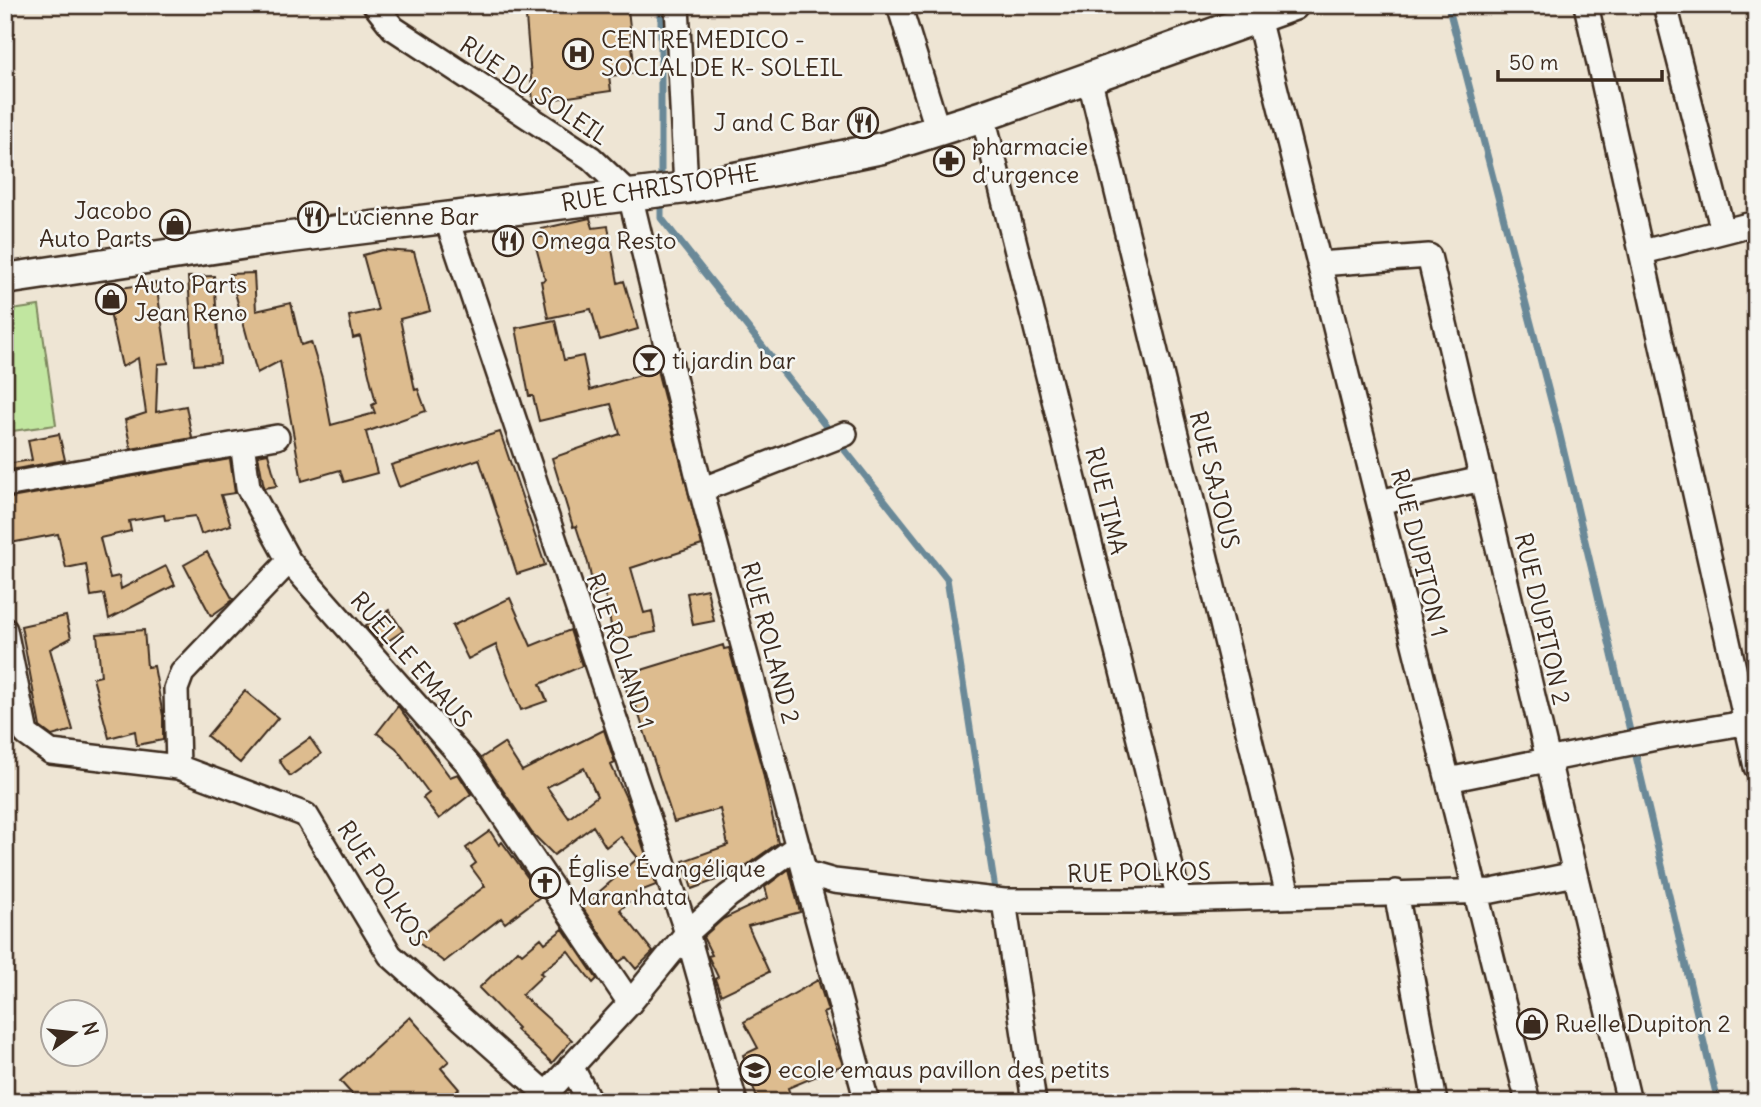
<svg xmlns="http://www.w3.org/2000/svg" width="1761" height="1107" font-family="Delius,sans-serif">
<style>
.green{fill:#c1e6a0;stroke:#7e885f;stroke-width:2}
.lines{fill:none;stroke-linecap:round;stroke-linejoin:round}
.stream{stroke:#6a8998;stroke-width:7}
.building{fill:#ddbc8f;stroke:#3b2a1e;stroke-width:2;fill-rule:evenodd}
.minor-casing{stroke:#3b2a1e;stroke-width:28}
.tertiary-casing{stroke:#3b2a1e;stroke-width:35}
.minor{stroke:#f6f6f2;stroke-width:23}
.tertiary{stroke:#f6f6f2;stroke-width:30}
.labels{text-anchor:middle;stroke-width:5;stroke-linejoin:round;paint-order:stroke}
.poi-label{font-size:24px;fill:#3b2a1e;stroke:#f6f6f2;text-anchor:start}
.street-label{font-size:24px;fill:#3b2a1e;stroke:#f6f6f2}
</style>
<rect width="100%" height="100%" fill="#eee5d4"/>
<filter id="ink" filterUnits="userSpaceOnUse"><feTurbulence type="fractalNoise" baseFrequency=".0143" numOctaves="2"/><feDisplacementMap in="SourceGraphic" scale="14" xChannelSelector="R" yChannelSelector="G"/><feConvolveMatrix kernelMatrix="1 2 1 2 8 2 1 2 1" color-interpolation-filters="sRGB"/></filter>
<g filter="url(#ink)">
<!-- green -->
<path class="green" d="M39 306 56 425 5 432V311Z"/>
<g class="lines">
<!-- stream -->
<path class="stream" d="M1448 5 1558 427 1718 1102
M661 183V5
M661 198V218L947 579 996 896"/>
</g>
<!-- building -->
<path class="building" d="M525 5H601L602 12 628 9 635 73 609 76 611 91 533 102Z
M590 218 593 228 608 226 618 283 624 281 638 329 600 340 591 309 548 318 541 281 545 280 533 236 543 237 541 229Z
M382 250 414 252 430 311 400 319 415 390 418 389 426 411 366 432 377 473 344 482 340 470 302 481 280 361 257 373 230 274 254 273 256 311 291 303 301 345 311 342 322 378 331 425 375 413 372 405 376 403 360 336 353 338 349 316 378 310 363 255Z
M214 276 220 363 194 365 188 277Z
M156 283 168 363 158 364 156 412 186 406 192 438 131 449 125 420 146 413 138 358 122 367 105 290Z
M555 320 564 360 583 356 590 390 657 370 702 545 631 568 644 613 652 611 656 632 614 641 605 594 595 596 588 563 576 526 573 527 552 458 620 434 611 404 539 421 533 396H529L516 328Z
M500 432 545 565 517 574 479 459 399 487 391 465Z
M59 434 65 460 5 471V464L32 460 28 440Z
M268 453 277 486 264 488 258 455Z
M230 459 235 493 221 495 231 525 201 534 195 516 165 520 164 515 129 521 131 531 100 538 110 578 119 576 121 589 166 566 175 585 109 619 104 594 91 596 86 564 66 568 58 534 5 544V499Z
M207 552 233 600 211 616 184 565Z
M707 589 714 621 693 625 687 593Z
M510 598 531 646 570 630 582 666 540 684 547 701 521 710 496 645 468 659 452 626Z
M389 610 403 631 382 645 365 626Z
M66 616 71 638 50 649 73 730 52 736 40 727 21 626Z
M144 630 147 667 154 666 163 716V740L137 745 135 731 109 738 93 678 101 676 97 634Z
M723 645 724 649 729 648 763 773 778 843 737 872 692 889 683 861 728 845 720 809 674 822 634 700 630 701 622 676Z
M245 691 278 718 240 763 207 736Z
M398 706 450 777 458 774 471 794 439 819 423 798 429 793 396 748 377 733Z
M604 730 615 763 611 765 628 802 656 885 625 897 629 902 620 910 653 952 636 969 626 957 619 962 582 907 638 858 620 836 606 847 593 826 554 855 532 833 481 758 504 743 522 771ZM584 768 597 796 569 818 547 787Z
M310 738 321 754 290 776 279 760Z
M490 831 499 845 502 842 541 896 505 923 501 918 444 962 415 940 485 886 471 867 476 863 466 848Z
M789 869 800 912 748 926 769 972 721 995 715 979 718 977 708 956 712 955 703 937 723 919 768 898 765 887Z
M563 929 597 979 593 983 568 951 540 973 543 975 522 995 572 1040 552 1063 516 1030 518 1028 479 988 518 950 522 954 541 938 545 943Z
M818 980 828 1011 823 1013 843 1065 788 1088 791 1098 758 1102 743 1055 758 1048 744 1022Z
M410 1017 449 1061 441 1068 459 1089 445 1102H359L340 1081Z"/>
<g class="lines">
<!-- minor casing -->
<g class="minor-casing">
<path id="minor" d="M375 5 393 28 591 158 630 195 701 490 867 1102
M677 5 686 188
M899 5 938 131
M1586 5 1756 767
M1665 5 1723 231
M1258 18 1528 1102
M1089 77 1288 895
M983 116 1179 899
M447 220 687 933 735 1102
M1643 252 1756 223
M1319 264 1429 256 1629 1102
M242 443 248 487 289 561
M5 485 277 437
M701 490 845 434
M1379 502 1482 479
M5 630 26 734 51 752 178 767 306 815 390 955 546 1094 630 1003 687 933 728 896 798 846
M178 767 176 689 182 673 289 561 469 765 630 1003
M1448 780 1661 737 1756 721
M806 873 834 881 1004 901H1134L1492 891 1575 874
M1396 892 1435 1102
M1004 901 1034 1102
M571 1066 590 1102"/>
</g>
<!-- tertiary casing -->
<g class="tertiary-casing">
<path id="tertiary" d="M5 279 267 240 686 188 882 148 983 116 1293 5"/>
</g>
<!-- minor -->
<use href="#minor" class="minor"/>
<!-- tertiary -->
<use href="#tertiary" class="tertiary"/>
</g>
</g>
<!-- icons -->
<defs>
<g id="hospital-ring" transform="scale(1.575)"><circle r="9.5" fill="#f6f6f2" stroke="#3b2a1e" stroke-width="1.5"/><path d="M-5-5h3v3.5h4V-5h3V5h-3V1.5h-4V5h-3Z" fill="#3b2a1e"/></g>
<g id="restaurant-ring" transform="scale(1.575)"><circle r="9.5" fill="#f6f6f2" stroke="#3b2a1e" stroke-width="1.5"/><path d="M-5-6h1v4h1v-4h1v4h1v-4h1v5L-1.5 .5V6h-2V.5L-5-1ZM5-6V6H3V1.5H1.5Q1.5-4 5-6Z" fill="#3b2a1e"/></g>
<g id="pharmacy-ring" transform="scale(1.575)"><circle r="9.5" fill="#f6f6f2" stroke="#3b2a1e" stroke-width="1.5"/><path d="M-2-6h4v4h4v4h-4v4h-4v-4h-4v-4h4Z" fill="#3b2a1e"/></g>
<g id="shop-ring" transform="scale(1.575)"><circle r="9.5" fill="#f6f6f2" stroke="#3b2a1e" stroke-width="1.5"/><path d="M-5-2.5h2.3a2.7 3.5 0 0 1 5.4 0H5L5.5 6h-11ZM-1.5-2.5h3a1.5 2.3 0 0 0-3 0Z" fill="#3b2a1e"/></g>
<g id="bar-ring" transform="scale(1.575)"><circle r="9.5" fill="#f6f6f2" stroke="#3b2a1e" stroke-width="1.5"/><path d="M-6-5H6L.8 .8V4.5H3.5V6h-7V4.5H-.8V.8Z" fill="#3b2a1e"/></g>
<g id="church-ring" transform="scale(1.575)"><circle r="9.5" fill="#f6f6f2" stroke="#3b2a1e" stroke-width="1.5"/><path d="M-1.2-6h2.4v3.5h3.3v2.4h-3.3V6h-2.4V-.1h-3.3v-2.4h3.3Z" fill="#3b2a1e"/></g>
<g id="school-ring" transform="scale(1.575)"><circle r="9.5" fill="#f6f6f2" stroke="#3b2a1e" stroke-width="1.5"/><path d="M0-5L7-2L0 1L-7-2ZM-4 1L0 2.5L4 1V4Q0 6-4 4Z" fill="#3b2a1e"/></g>
</defs>
<g fill-rule="evenodd">
<use href="#hospital-ring" x="578" y="54"/>
<use href="#restaurant-ring" x="863" y="123"/>
<use href="#pharmacy-ring" x="949" y="161"/>
<use href="#restaurant-ring" x="313" y="217"/>
<use href="#shop-ring" x="175" y="225"/>
<use href="#restaurant-ring" x="508" y="241"/>
<use href="#shop-ring" x="111" y="299"/>
<use href="#bar-ring" x="649" y="361"/>
<use href="#church-ring" x="545" y="883"/>
<use href="#shop-ring" x="1532" y="1024"/>
<use href="#school-ring" x="755" y="1070"/>
</g>
<g class="labels">
<!-- poi labels -->
<g class="poi-label">
<text x="601" y="48">CENTRE MEDICO -<tspan x="601" dy="28">SOCIAL DE K- SOLEIL</tspan></text>
<text x="840" y="131" text-anchor="end">J and C Bar</text>
<text x="972" y="155">pharmacie<tspan x="972" dy="28">d'urgence</tspan></text>
<text x="152" y="219" text-anchor="end">Jacobo<tspan x="152" dy="28">Auto Parts</tspan></text>
<text x="336" y="225">Lucienne Bar</text>
<text x="531" y="249">Omega Resto</text>
<text x="134" y="293">Auto Parts<tspan x="134" dy="28">Jean Reno</tspan></text>
<text x="672" y="369">ti jardin bar</text>
<text x="568" y="877">Église Évangélique<tspan x="568" dy="28">Maranhata</tspan></text>
<text x="1555" y="1032">Ruelle Dupiton 2</text>
<text x="778" y="1078">ecole emaus pavillon des petits</text>
</g>
<!-- street labels -->
<g class="street-label">
<text transform="translate(534 91) rotate(34)" y="8">RUE DU SOLEIL</text>
<text transform="translate(660 188) rotate(-9)" y="8">RUE CHRISTOPHE</text>
<text transform="translate(1214 480) rotate(76)" y="8">RUE SAJOUS</text>
<text transform="translate(1106 501) rotate(76)" y="8">RUE TIMA</text>
<text transform="translate(1419 553) rotate(76)" y="8">RUE DUPITON 1</text>
<text transform="translate(1542 619) rotate(77)" y="8">RUE DUPITON 2</text>
<text transform="translate(770 643) rotate(75)" y="8">RUE ROLAND 2</text>
<text transform="translate(620 651) rotate(71)" y="8">RUE ROLAND 1</text>
<text transform="translate(411 660) rotate(49)" y="8">RUELLE EMAUS</text>
<text transform="translate(1139 873) rotate(-1)" y="8">RUE POLKOS</text>
<text transform="translate(382 884) rotate(57)" y="8">RUE POLKOS</text>
</g>
</g>
<!-- margin -->
<rect width="1761" height="1107" fill="none" stroke="#f6f6f2" stroke-width="28"/>
<rect x="14" y="14" width="1733" height="1079" fill="none" stroke="#3b2a1e" stroke-width="2.5" filter="url(#ink)"/>
<!-- north arrow -->
<g transform="translate(74 1033) rotate(75)"><circle r="33" fill="#f6f6f2" stroke="#aba49d" stroke-width="2"/>
<path d="M0-5L12 26L0 18L-12 26Z" fill="#3b2a1e"/>
<text y="-10" font-size="19" font-weight="bold" text-anchor="middle" fill="#3b2a1e">N</text>
</g>
<!-- scale -->
<path d="M1498 70v10h164v-10" fill="none" stroke="#3b2a1e" stroke-width="3.5"/>
<text x="1509" y="70" font-size="21" fill="#3b2a1e" stroke="#f6f6f2" stroke-width="5" paint-order="stroke">50 m</text>
</svg>
